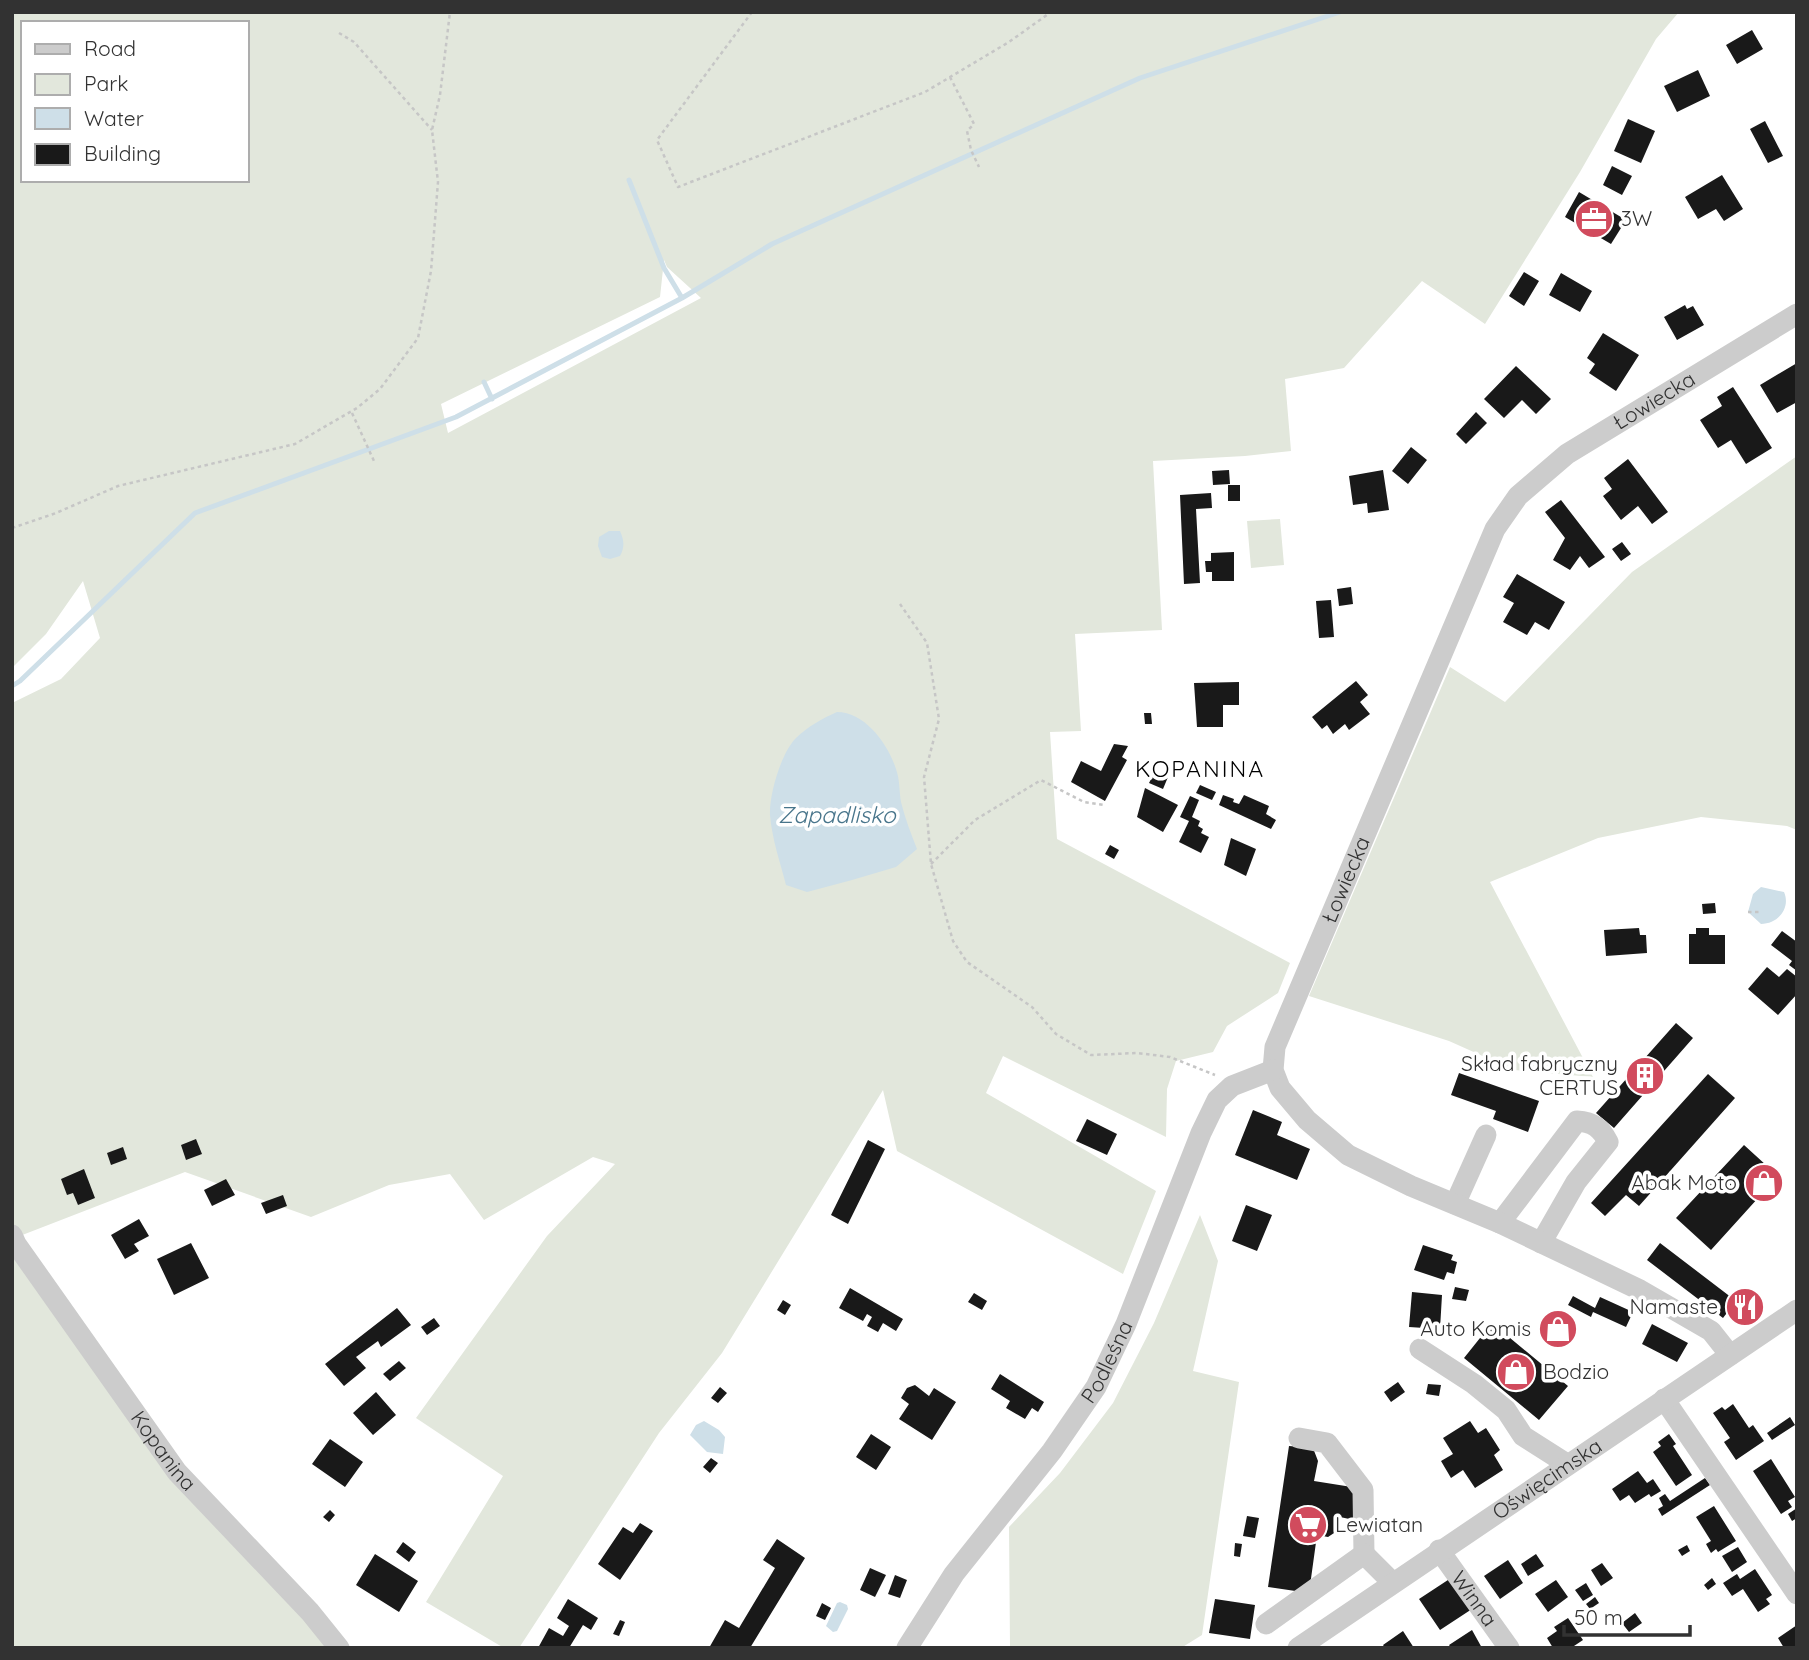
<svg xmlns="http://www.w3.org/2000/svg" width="1809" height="1660" font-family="Quicksand,sans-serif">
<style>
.green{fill:#e2e7dc;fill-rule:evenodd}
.water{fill:#cedfe8}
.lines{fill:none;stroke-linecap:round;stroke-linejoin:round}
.stream{stroke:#cedfe8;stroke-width:5}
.building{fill:#191919}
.path{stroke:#c6c6c6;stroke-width:2.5;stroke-dasharray:3.5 3.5;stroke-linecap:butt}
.minor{stroke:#ccc;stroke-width:21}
.labels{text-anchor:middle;stroke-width:7;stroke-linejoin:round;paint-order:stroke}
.poi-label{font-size:21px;fill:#323232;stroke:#fff;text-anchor:end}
.street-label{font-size:21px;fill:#323232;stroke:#fff}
.neighbourhood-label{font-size:23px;letter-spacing:2px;fill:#000;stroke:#fff}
.water-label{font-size:23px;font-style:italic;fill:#48758b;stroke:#fff}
</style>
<rect width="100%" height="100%" fill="#fff"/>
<!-- green -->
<path class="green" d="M12 12H1679L1656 39 1580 172 1485 324 1422 281 1344 368 1285 379 1291 451 1245 456 1153 461 1162 630 1075 634 1081 731 1050 732 1057 839 1290 963 1278 993 1227 1026 1213 1052 1176 1061 1167 1089 1166 1137 1003 1056 986 1093 1156 1191 1123 1274 897 1151 883 1090 722 1353 659 1433 519 1648H504L426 1602 503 1476 416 1418 547 1236 615 1164 593 1157 484 1220 450 1174 389 1185 311 1217 185 1172 12 1239V703L61 679 100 638 83 581 46 634 12 668ZM23 23H247V180H23ZM664 260 667 267 701 298 448 433 441 404 660 297Z
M1797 456V830L1787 826 1701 817 1598 838 1490 882 1593 1077 1514 1070 1449 1041 1309 996 1450 667 1505 702 1632 572Z
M1280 519 1284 565 1251 568 1247 521Z
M1200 1215 1218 1261 1193 1371 1239 1382 1202 1635 1181 1648H1010L1009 1527 1060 1473 1113 1403 1154 1323Z
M12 1254 330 1648H12Z"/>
<!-- water -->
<path class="water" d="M609 531H620C624 540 625 547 620 556L610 559 602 557 598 546 599 537Z
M837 712C865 712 888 744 896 769 900 780 899 791 901 802 905 818 911 834 917 849L896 867 852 880 807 892 786 885C780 862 772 839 770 815 769 795 781 753 796 738 807 727 823 718 837 712Z
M1761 887 1784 892C1791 908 1778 924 1761 924L1748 912 1753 894Z
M704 1421 719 1430 725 1437 723 1454 707 1452 690 1435 696 1425Z
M840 1602 847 1605 848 1609 837 1631 833 1632 826 1626 837 1603Z"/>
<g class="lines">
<!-- stream -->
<path class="stream" d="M629 180 664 268 682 298
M484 382 492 399
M12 686 20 681 195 513 456 417 682 298 772 244 1140 78 1340 12"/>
</g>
<!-- building -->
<path class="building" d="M1752 30 1763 49 1737 64 1726 45Z
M1698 70 1710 96 1677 112 1664 86Z
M1628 119 1655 131 1641 163 1614 151Z
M1765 121 1783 156 1768 163 1750 129Z
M1612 166 1632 176 1622 195 1603 185Z
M1722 175 1743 209 1724 221 1716 209 1698 219 1685 197Z
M1579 192 1626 220 1611 244 1565 217Z
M1524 272 1539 281 1524 306 1509 296Z
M1561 273 1592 291 1580 312 1549 295Z
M1685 305 1687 309 1693 306 1704 325 1677 340 1664 317Z
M1603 333 1639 355 1616 391 1589 373 1595 364 1587 358Z
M1797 363V402L1777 413 1760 385Z
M1516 366 1551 399 1536 414 1522 400 1504 418 1484 399Z
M1733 387 1772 448 1746 464 1731 440 1718 448 1700 420 1722 406 1717 397Z
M1476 412 1487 423 1466 444 1456 434Z
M1411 447 1427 460 1408 484 1392 471Z
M1628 459 1668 512 1652 524 1638 506 1621 520 1603 496 1612 489 1604 478Z
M1229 470 1230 484 1213 485 1212 471Z
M1383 470 1389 510 1368 513 1367 503 1353 505 1349 476Z
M1228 485H1240V501H1228Z
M1211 493 1212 508 1196 509 1200 583 1184 584 1180 495Z
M1561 500 1605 557 1589 568 1580 556 1570 570 1553 560 1565 538 1545 512Z
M1622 542 1631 554 1621 561 1612 549Z
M1234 552V581H1212V572H1206L1205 561H1211V553Z
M1517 574 1565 602 1549 630 1535 622 1527 635 1503 622 1514 603 1503 597Z
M1351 587 1353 604 1339 606 1337 589Z
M1331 600 1334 637 1319 638 1316 601Z
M1356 681 1368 695 1360 702 1370 714 1349 730 1345 724 1333 734 1327 725 1322 729 1312 717Z
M1239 682V705H1223V727H1197L1194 683Z
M1144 713H1151L1152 724H1145Z
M1114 744 1128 746 1122 757 1127 760 1105 801 1071 782 1081 761 1101 771Z
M1155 771 1168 777 1163 789 1149 783Z
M1200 785 1216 792 1212 800 1196 793Z
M1145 788 1178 805 1163 832 1137 817Z
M1223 795 1234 799 1233 802 1239 804 1244 795 1269 806 1266 814 1276 820 1271 829 1219 805Z
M1190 796 1199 800 1192 817 1200 821 1198 826 1203 829 1201 833 1209 837 1201 853 1179 842 1189 821 1180 817Z
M1231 838 1256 849 1246 876 1224 865Z
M1110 845 1119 850 1114 859 1105 854Z
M1715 903 1716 913 1703 914 1702 904Z
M1639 928 1640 935H1646L1647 953 1606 956 1604 930Z
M1696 928H1709V935H1725V964H1689V934H1696Z
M1782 931 1797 942V971L1789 965 1792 961 1771 945Z
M1767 967 1779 977 1787 969 1797 977V994L1778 1015 1748 989Z
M1676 1023 1693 1038 1614 1128 1596 1113Z
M1459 1073 1539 1101 1528 1132 1493 1119 1496 1111 1451 1095Z
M1708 1074 1735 1098 1639 1206 1626 1195 1605 1216 1591 1203Z
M1253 1110 1282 1122 1277 1135 1310 1149 1297 1180 1235 1155Z
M1087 1119 1117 1134 1107 1155 1076 1141Z
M196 1139 202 1154 186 1160 181 1145Z
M868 1140 885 1149 848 1224 831 1215Z
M1744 1145 1778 1176 1711 1250 1676 1218Z
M123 1147 127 1159 111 1165 107 1153Z
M84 1169 95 1198 78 1205 73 1193 67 1195 61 1179Z
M226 1179 235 1195 212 1206 204 1190Z
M283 1195 287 1206 266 1214 261 1203Z
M1246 1205 1272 1215 1257 1251 1232 1241Z
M139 1219 149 1236 134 1244 139 1251 125 1259 111 1235Z
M191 1243 209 1278 174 1295 157 1259Z
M1660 1243 1736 1301 1723 1318 1647 1260Z
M1423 1245 1453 1255 1451 1260 1457 1262 1454 1274 1447 1272 1444 1280 1414 1270Z
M1455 1287 1469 1290 1466 1301 1452 1299Z
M850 1288 903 1319 896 1331 883 1323 878 1332 867 1326 872 1317 867 1314 863 1321 839 1308Z
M1412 1292 1442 1295 1440 1329 1409 1327Z
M974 1293 987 1301 982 1310 968 1302Z
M1573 1296 1595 1308 1600 1297 1633 1312 1626 1327 1593 1312 1591 1317 1568 1305Z
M783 1300 791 1305 785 1315 777 1310Z
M397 1308 411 1325 381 1347 378 1341 356 1357 366 1368 344 1386 325 1364Z
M434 1318 440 1326 427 1335 421 1327Z
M1492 1323 1568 1386 1539 1420 1464 1358Z
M1652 1324 1688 1343 1677 1362 1642 1344Z
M399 1361 406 1368 390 1381 383 1374Z
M1000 1374 1044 1402 1038 1412 1032 1408 1025 1419 1006 1408 1010 1401 991 1389Z
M1398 1382 1405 1392 1391 1402 1384 1392Z
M1428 1384 1441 1385 1439 1396 1426 1394Z
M915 1385 929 1396 934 1388 956 1402 932 1440 899 1419 909 1404 901 1398 907 1388Z
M720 1387 727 1393 718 1403 711 1398Z
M376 1392 396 1415 373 1435 353 1413Z
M1733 1404 1749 1428 1753 1425 1764 1441 1736 1460 1724 1442 1730 1438 1713 1413 1722 1407 1725 1410Z
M1790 1417 1795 1425 1772 1440 1767 1433Z
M1470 1421 1478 1433 1486 1428 1500 1450 1494 1455 1503 1470 1475 1488 1463 1470 1451 1478 1441 1461 1453 1454 1443 1438Z
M871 1434 891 1447 876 1470 856 1457Z
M1669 1434 1676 1444 1673 1446 1692 1475 1676 1486 1653 1452 1661 1446 1658 1442Z
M330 1439 363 1462 345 1487 312 1464Z
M1289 1446 1313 1448 1318 1461 1314 1481 1358 1488 1354 1520 1340 1517 1337 1531 1328 1537 1317 1535 1309 1593 1268 1587Z
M711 1458 718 1463 710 1473 703 1467Z
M1771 1459 1795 1497 1788 1501 1792 1507 1781 1514 1753 1471Z
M1638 1471 1647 1483 1653 1479 1661 1491 1651 1497 1649 1494 1635 1503 1629 1495 1620 1501 1612 1489Z
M1705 1478 1710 1485 1662 1516 1658 1509 1663 1506 1659 1498 1665 1494 1670 1501Z
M1714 1506 1736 1541 1718 1552 1716 1549 1711 1553 1706 1544 1711 1541 1696 1517Z
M1797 1508V1518L1792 1521 1788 1514Z
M330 1510 335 1515 329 1522 323 1517Z
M1247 1516 1259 1518 1255 1538 1243 1536Z
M640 1523 653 1531 620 1580 598 1564 623 1527 633 1533Z
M777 1539 805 1558 750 1648H709L725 1620 739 1628 775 1568 763 1560Z
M403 1542 416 1552 409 1562 396 1552Z
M1235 1543 1242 1544 1240 1557 1234 1556Z
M1687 1545 1690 1551 1682 1556 1678 1550Z
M1738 1547 1747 1562 1732 1572 1722 1556Z
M375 1554 418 1581 399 1612 356 1585Z
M1536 1554 1544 1566 1528 1576 1521 1564Z
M1508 1560 1523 1583 1500 1599 1484 1576Z
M1602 1563 1613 1578 1601 1586 1591 1570Z
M870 1568 886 1575 875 1597 860 1590Z
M1755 1569 1772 1595 1766 1599 1770 1604 1758 1612 1743 1589 1732 1596 1723 1583 1737 1574 1740 1579Z
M895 1575 907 1580 900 1598 888 1594Z
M1451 1578 1472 1609 1440 1630 1419 1599Z
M1712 1578 1716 1584 1708 1590 1704 1585Z
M1556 1580 1568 1597 1548 1612 1535 1594Z
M1586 1583 1593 1595 1583 1601 1575 1590Z
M1595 1597 1599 1603 1590 1609 1586 1604Z
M568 1599 598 1618 591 1630 583 1625 569 1648H538L549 1628 563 1636 569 1626 557 1618Z
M1215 1599 1255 1605 1250 1639 1209 1633Z
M822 1603 831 1608 825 1620 816 1616Z
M1635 1613 1642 1623 1629 1632 1622 1623Z
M1568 1618 1583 1640 1571 1648H1553L1547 1638 1557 1631 1554 1627Z
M620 1620 625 1622 619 1636 613 1634Z
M1797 1625V1648H1784L1778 1638Z
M1472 1630 1482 1648H1451L1449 1645Z
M1403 1631 1414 1648H1385L1383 1645Z"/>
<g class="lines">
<!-- path -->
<path class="path" d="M752 12 657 140 678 187 925 92 1009 42 1051 12
M339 33 354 42 432 130
M950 77 974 124 967 131 971 150 979 167
M352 413 374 461
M12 528 56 513 118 486 295 444 357 408 380 389 418 338 431 271 438 182 432 130 440 95 450 12
M900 604 927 643 939 719 924 777 931 864 953 941 967 962 1032 1007 1056 1034 1091 1055 1137 1053 1170 1057 1215 1075
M931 864 975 820 1041 780 1084 802 1104 805
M1748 912H1761"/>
<!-- minor -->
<g class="minor">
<path d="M1455 1204 1486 1135"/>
<path d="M1500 1223 1577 1121C1593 1122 1601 1128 1608 1142L1576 1182 1541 1243"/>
<path id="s1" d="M12 1235 16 1244 177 1472 310 1612 339 1648"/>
<path d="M1420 1349 1474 1384 1506 1410 1523 1436 1567 1464"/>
<path id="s2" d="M1730 1355 1711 1331 1640 1290 1500 1223 1411 1186 1348 1155 1307 1120 1280 1088 1273 1070 1275 1047 1495 529 1518 496 1567 454 1797 314"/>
<path d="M1664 1399 1797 1594"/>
<path d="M1299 1438 1327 1443 1363 1490 1364 1554"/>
<path id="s3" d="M1439 1550 1509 1648"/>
<path d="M1266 1624 1364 1554 1392 1582"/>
<path id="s4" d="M907 1648 954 1574 1052 1451 1096 1387 1126 1324 1201 1133 1217 1100 1232 1086 1273 1070"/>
<path id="s5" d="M1298 1648 1797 1310"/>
</g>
</g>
<!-- icons -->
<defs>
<g id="office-disc" transform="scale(2.0125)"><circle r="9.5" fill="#d14b5d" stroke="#fff"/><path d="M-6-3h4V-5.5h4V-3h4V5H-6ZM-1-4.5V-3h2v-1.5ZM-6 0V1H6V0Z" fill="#fff"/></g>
<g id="building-disc" transform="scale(2.0125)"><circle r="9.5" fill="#d14b5d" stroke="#fff"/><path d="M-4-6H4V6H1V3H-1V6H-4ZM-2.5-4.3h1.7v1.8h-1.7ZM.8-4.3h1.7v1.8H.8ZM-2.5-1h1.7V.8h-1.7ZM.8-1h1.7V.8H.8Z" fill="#fff"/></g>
<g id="shop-disc" transform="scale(2.0125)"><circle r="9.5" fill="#d14b5d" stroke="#fff"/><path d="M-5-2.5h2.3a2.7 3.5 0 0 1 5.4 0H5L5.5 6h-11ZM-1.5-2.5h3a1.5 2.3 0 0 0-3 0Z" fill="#fff"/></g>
<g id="restaurant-disc" transform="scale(2.0125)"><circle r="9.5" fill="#d14b5d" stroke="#fff"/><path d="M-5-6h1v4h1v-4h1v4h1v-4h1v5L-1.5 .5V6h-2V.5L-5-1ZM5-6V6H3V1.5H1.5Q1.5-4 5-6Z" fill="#fff"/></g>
<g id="supermarket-disc" transform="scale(2.0125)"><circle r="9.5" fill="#d14b5d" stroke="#fff"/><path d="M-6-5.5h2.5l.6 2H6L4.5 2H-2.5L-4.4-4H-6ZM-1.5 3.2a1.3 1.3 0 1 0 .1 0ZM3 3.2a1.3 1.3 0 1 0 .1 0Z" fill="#fff"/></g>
</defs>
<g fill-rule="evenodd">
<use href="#office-disc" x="1594" y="219"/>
<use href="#building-disc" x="1645" y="1076"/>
<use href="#shop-disc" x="1764" y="1183"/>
<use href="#restaurant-disc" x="1745" y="1307"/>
<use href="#shop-disc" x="1558" y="1329"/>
<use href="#shop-disc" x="1516" y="1372"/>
<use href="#supermarket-disc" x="1308" y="1525"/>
</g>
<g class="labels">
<!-- poi labels -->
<g class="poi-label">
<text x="1621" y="226" text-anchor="start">3W</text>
<text x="1618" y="1071">Skład fabryczny<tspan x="1618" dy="24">CERTUS</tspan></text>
<text x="1737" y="1190">Abak Moto</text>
<text x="1718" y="1314">Namaste</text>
<text x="1531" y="1336">Auto Komis</text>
<text x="1543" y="1379" text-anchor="start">Bodzio</text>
<text x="1335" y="1532" text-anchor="start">Lewiatan</text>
</g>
<!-- street labels -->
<g class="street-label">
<text dy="7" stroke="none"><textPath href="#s2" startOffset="1342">Łowiecka</textPath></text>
<text dy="7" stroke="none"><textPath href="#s2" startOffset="754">Łowiecka</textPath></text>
<text dy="7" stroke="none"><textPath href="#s4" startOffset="350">Podleśna</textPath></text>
<text dy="7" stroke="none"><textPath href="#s1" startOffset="264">Kopanina</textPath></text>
<text dy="7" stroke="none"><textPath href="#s5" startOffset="301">Oświęcimska</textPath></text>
<text dy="7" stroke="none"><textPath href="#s3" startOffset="60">Winna</textPath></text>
</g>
<!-- neighbourhood labels -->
<g class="neighbourhood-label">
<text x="1200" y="777">KOPANINA</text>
</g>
<!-- water labels -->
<g class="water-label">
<text x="837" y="823">Zapadlisko</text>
</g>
</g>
<!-- border -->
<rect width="1809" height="1660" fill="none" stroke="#323232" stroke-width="28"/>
<!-- legend -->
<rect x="21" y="21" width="228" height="161" fill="#ffffff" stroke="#adadad" stroke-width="2"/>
<rect x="35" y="44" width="35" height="10" fill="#cccccc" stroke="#adadad" stroke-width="2"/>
<text x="84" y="56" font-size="21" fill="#323232">Road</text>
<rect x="35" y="74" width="35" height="21" fill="#e2e7dc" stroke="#adadad" stroke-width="2"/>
<text x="84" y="91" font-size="21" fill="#323232">Park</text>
<rect x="35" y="108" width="35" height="21" fill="#cedfe8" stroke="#adadad" stroke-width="2"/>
<text x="84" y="126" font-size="21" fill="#323232">Water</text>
<rect x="35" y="144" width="35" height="21" fill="#191919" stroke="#adadad" stroke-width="2"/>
<text x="84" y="161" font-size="21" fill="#323232">Building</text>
<!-- scale -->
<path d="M1564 1625v10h126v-10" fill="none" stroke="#323232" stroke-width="3.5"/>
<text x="1574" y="1625" font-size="21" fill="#323232" stroke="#ffffff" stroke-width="5" paint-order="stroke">50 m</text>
</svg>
